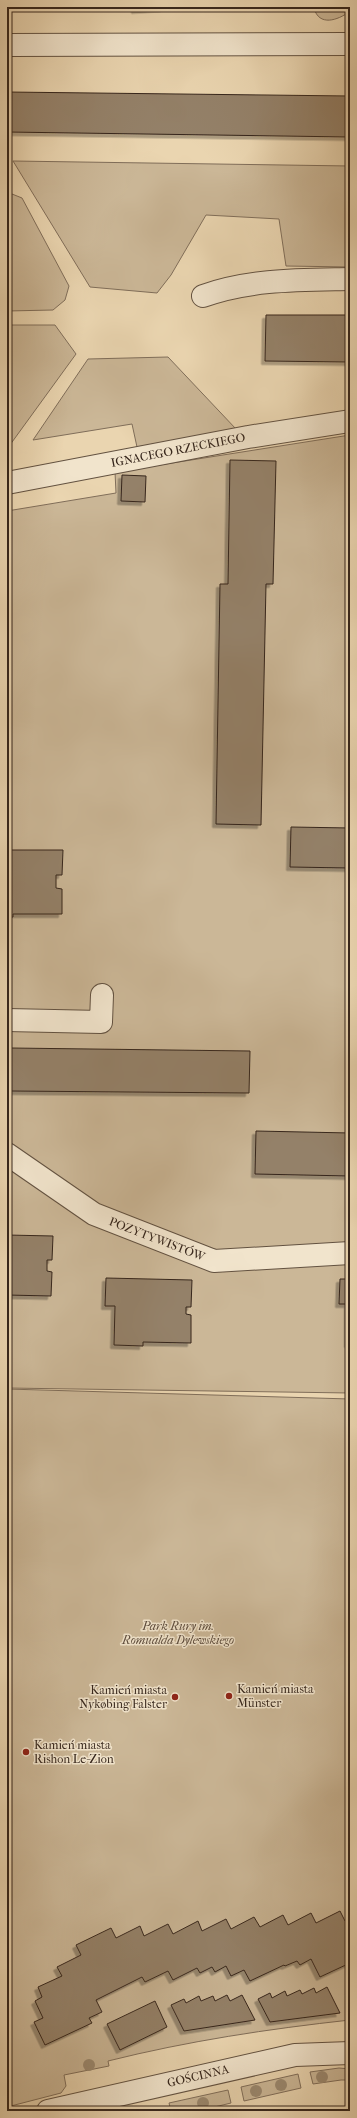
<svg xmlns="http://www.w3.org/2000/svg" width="357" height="2118" font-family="'IM FELL French Canon',serif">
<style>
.green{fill:#cbb797;stroke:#806e5a}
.building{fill:#948169;stroke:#36261c;filter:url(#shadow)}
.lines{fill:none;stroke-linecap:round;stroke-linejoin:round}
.minor-casing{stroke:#635241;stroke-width:24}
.minor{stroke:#f1e4cc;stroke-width:22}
.tree{fill:#9b8970}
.poi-dot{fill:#8f2418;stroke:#f1e4cc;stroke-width:1.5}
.labels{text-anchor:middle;stroke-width:3;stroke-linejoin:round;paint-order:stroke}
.street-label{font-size:12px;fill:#36261c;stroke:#f1e4cc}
.park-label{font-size:12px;font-style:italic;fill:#5b4a3b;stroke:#f1e4cc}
.poi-label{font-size:12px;fill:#36261c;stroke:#f1e4cc;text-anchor:start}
</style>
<defs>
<filter id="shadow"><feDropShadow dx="-3.5" dy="3.5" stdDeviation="0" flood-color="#0004"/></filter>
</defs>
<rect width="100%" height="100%" fill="#ead5b0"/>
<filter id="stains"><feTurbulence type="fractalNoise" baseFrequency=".005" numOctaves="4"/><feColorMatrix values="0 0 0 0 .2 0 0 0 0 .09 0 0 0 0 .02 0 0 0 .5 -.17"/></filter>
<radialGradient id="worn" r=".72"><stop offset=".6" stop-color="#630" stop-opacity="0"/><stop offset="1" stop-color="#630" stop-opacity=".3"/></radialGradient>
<!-- green -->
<path class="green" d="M350 7 349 12C338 20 319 27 314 8Z
M13 161 350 166V267L286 266 279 219 206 215 171 275 157 293 90 287Z
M7 192 22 198 69 286 65 300 53 310 7 311Z
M7 325H55L76 354 7 449Z
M168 357 236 429 137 447 132 424 33 440 88 359Z
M350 435V1393L7 1388V511L116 493 115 472Z
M7 1389 350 1399V2020C268 2029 188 2041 108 2061L109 2066 64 2075 66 2086 61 2093 7 2107Z
M339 2068 350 2069V2080H341L313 2084 310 2072Z
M298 2074 301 2088 244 2101 241 2087Z
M228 2090 231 2103 198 2111H171L169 2103Z"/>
<!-- building -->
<path class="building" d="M135 7H164V8L135 10Z
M7 92 350 96V137L7 132Z
M266 315H350V362L265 361Z
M230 460 276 461 273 584H266L261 825 216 824 220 584H228Z
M122 475 146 476 145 502 121 501Z
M291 827 350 828V868L290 867Z
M7 850H63L62 875H56V888L62 889V914H13V917H7Z
M11 1048 250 1051 249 1093 11 1091Z
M256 1131 350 1133V1176L255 1174Z
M7 1235 53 1236 52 1260H47V1271L52 1272 51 1296 7 1295Z
M106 1278 192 1280 191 1307H186V1314L191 1315V1343L143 1342V1346L114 1345 115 1306H105Z
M340 1279H350V1344H348V1304H339Z
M340 1911 345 1921 350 1918V1963L320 1977 311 1959 300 1965 297 1961 285 1966 284 1965 250 1981 244 1970 231 1976 226 1966 215 1972 212 1967 200 1973 197 1968 173 1980 168 1971 145 1982 142 1977 96 2000 102 2012 89 2018 92 2023 45 2045 34 2022 43 2018 35 2001 42 1997 38 1987 62 1976 57 1967 81 1955 76 1945 111 1928 116 1938 140 1926 144 1936 168 1924 173 1934 198 1921 202 1931 226 1919 231 1929 254 1917 260 1927 283 1915 288 1925 311 1913 316 1923Z
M327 1987 340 2013 270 2022 258 1999 270 1993 272 1998 285 1991 287 1996 300 1990 302 1994 314 1988 316 1993Z
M227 1995 230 2001 242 1995 255 2020 184 2031 171 2005 184 1999 186 2003 199 1996 201 2001 213 1996 215 2001Z
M155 2001 167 2027 120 2050 107 2024Z"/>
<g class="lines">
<!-- minor casing -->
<g class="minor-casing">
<path id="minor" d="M9 45 350 44
M203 296C250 279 301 280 350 279
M7 483 248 437 350 421
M7 1020 101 1022 102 995
M7 1154 94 1214 214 1261 350 1253
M48 2111 295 2055 350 2053"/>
</g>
<!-- minor -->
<use href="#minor" class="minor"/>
</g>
<!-- trees -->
<g class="tree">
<circle cx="89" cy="2065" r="6"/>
<circle cx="322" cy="2077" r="6"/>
<circle cx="281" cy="2085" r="6"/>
<circle cx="256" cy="2091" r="6"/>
<circle cx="203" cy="2103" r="6"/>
</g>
<!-- markers -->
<g class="poi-dot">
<circle cx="229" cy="1696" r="4"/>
<circle cx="175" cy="1697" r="4"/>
<circle cx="26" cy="1752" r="4"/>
</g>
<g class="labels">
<!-- street labels -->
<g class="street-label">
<text transform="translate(178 450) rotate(-11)" y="4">IGNACEGO RZECKIEGO</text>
<text transform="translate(157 1239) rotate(21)" y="4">POZYTYWISTÓW</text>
<text transform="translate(198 2076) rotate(-13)" y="4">GOŚCINNA</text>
</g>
<!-- park labels -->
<g class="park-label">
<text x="178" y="1630">Park Rury im.<tspan x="178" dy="14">Romualda Dylewskiego</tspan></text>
</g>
<!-- poi labels -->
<g class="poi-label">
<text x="237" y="1693">Kamień miasta<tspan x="237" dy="14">Münster</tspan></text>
<text x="167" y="1694" text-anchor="end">Kamień miasta<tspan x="167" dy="14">Nykøbing Falster</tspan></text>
<text x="34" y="1749">Kamień miasta<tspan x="34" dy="14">Rishon Le-Zion</tspan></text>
</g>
</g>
<!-- margin -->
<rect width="357" height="2118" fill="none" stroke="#ead5b0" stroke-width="24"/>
<rect x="8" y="8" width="341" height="2102" fill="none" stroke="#36261c" stroke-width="2"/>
<rect x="12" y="12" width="333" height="2094" fill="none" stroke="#36261c"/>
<rect width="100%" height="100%" filter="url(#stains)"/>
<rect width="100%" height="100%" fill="url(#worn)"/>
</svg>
